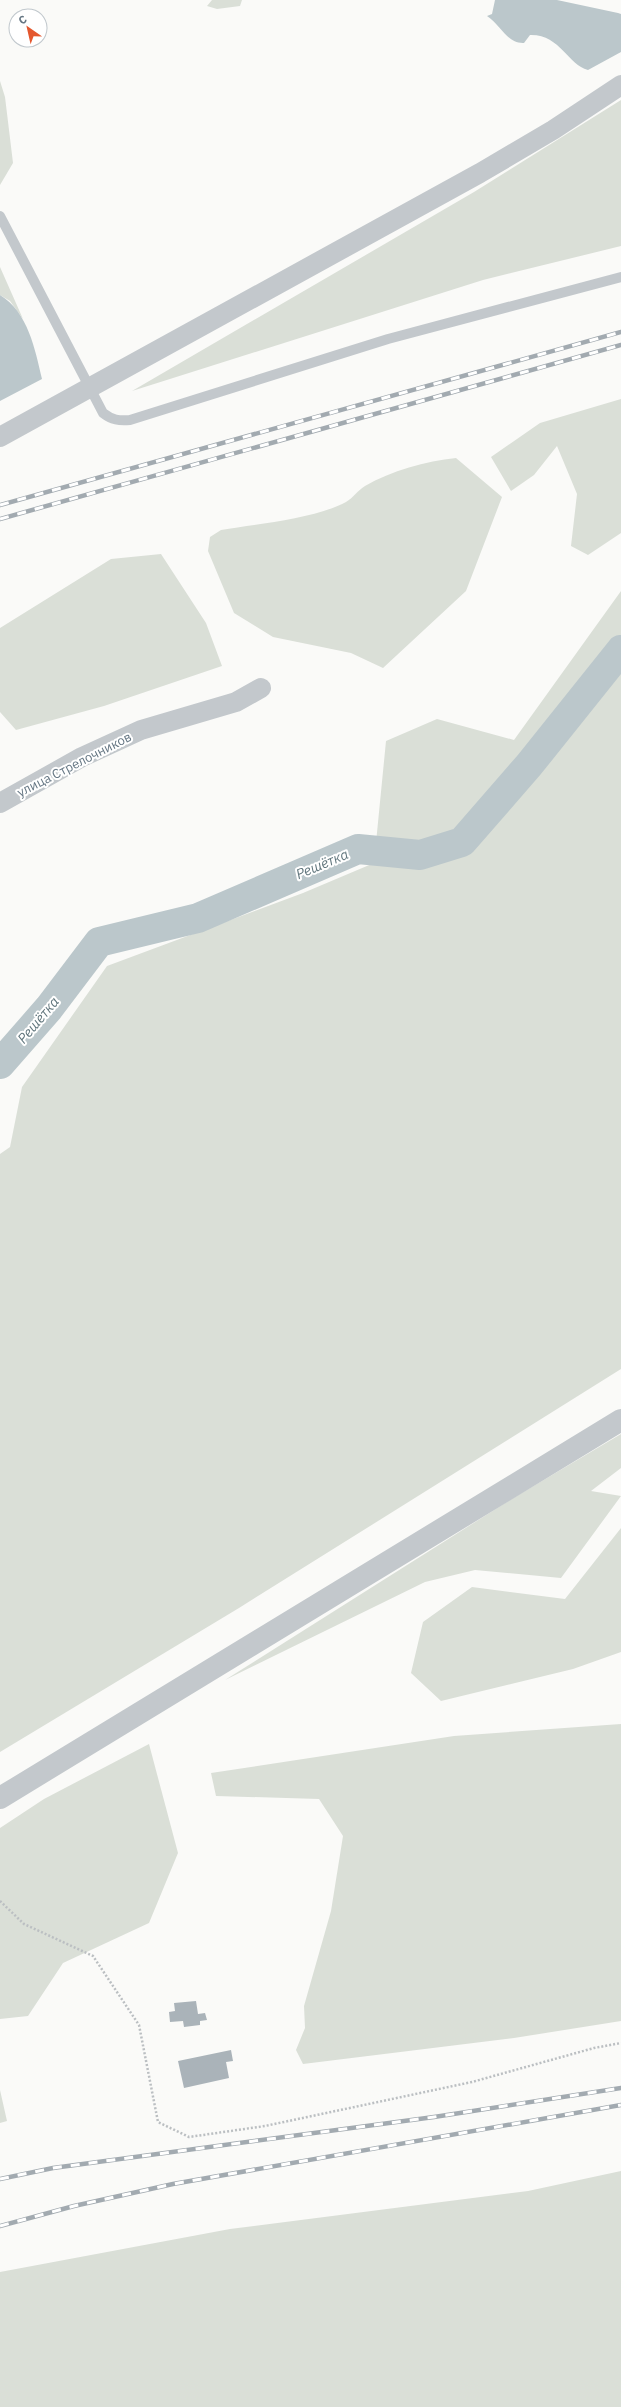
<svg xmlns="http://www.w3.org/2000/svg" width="621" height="2407" font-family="'IBM Plex Sans',sans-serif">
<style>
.green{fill:#dadfd7}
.water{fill:#bbc7cb}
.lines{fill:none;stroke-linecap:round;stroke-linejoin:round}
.river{stroke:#bbc7cb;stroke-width:30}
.building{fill:#aab3b9}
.path{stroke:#bbbfc2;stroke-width:2.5;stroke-dasharray:2 2;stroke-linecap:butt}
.service{stroke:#c3c8cc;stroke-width:10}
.minor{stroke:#c3c8cc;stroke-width:20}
.tertiary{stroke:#c3c8cc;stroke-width:22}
.rail-casing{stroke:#a2aab0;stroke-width:4.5}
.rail{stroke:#fff;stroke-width:3;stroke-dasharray:9;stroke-linecap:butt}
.labels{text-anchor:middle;stroke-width:4;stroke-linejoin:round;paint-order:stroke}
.street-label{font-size:13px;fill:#657683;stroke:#fff}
.water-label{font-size:14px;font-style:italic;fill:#60757c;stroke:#fff}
</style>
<rect width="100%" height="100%" fill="#fafaf8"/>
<!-- green -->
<path class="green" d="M212 0H242L240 6 217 9 207 6Z
M0 81 5 97 13 163 0 185Z
M621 100V246L483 280 132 391 474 192Z
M0 267 23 319 10 301 0 295Z
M621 399V533L588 555 571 546 577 494 557 446 534 475 511 491 491 457 540 423Z
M456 458 502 497 466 591 383 668 351 653 273 637 234 613 208 551 210 537 221 530C257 524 314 519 346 502 353 498 358 490 365 486 391 471 426 461 456 458Z
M161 554 206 623 222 666 104 706 16 730 0 712V628L111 559Z
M621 591V1369L239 1608 0 1752V1154L10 1147 22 1087 107 966 303 893 374 863 386 741 437 719 514 740Z
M621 1434V1468L591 1491 621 1496 561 1578 475 1570 425 1582 225 1680 510 1500Z
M621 1528V1652L573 1669 441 1701 411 1673 423 1622 472 1587 565 1599Z
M621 1724V2021L514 2038 303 2064 296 2050 305 2028 304 2006 331 1911 343 1836 319 1799 216 1796 211 1773 454 1736Z
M149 1744 178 1853 149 1923 63 1963 28 2016 0 2019V1828L44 1799Z
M0 2090 7 2121 0 2123Z
M621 2171V2407H0V2272L230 2229 528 2191Z"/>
<!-- water -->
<path class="water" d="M495 0H557L618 13 621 14V52L588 70C568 65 560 34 530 35L524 43C507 44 501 25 487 16L492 14Z
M0 295C28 312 35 349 42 379L0 401Z"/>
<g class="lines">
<!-- river -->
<path class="river" d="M0 1064 49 1008 99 942 198 918 358 849 420 855 462 842 529 765 621 650"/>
</g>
<!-- building -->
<path class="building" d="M196 2001 198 2014 205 2013 207 2020 200 2021V2025L184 2027 183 2021 170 2022 169 2012 175 2011 174 2003Z
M231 2050 233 2061 226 2062 229 2078 184 2088 178 2061Z"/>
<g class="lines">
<!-- path -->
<path class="path" d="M0 1901 24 1924 93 1956 139 2025 158 2122 189 2137 265 2126 472 2082 594 2048 621 2043"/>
<!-- service -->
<path class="service" d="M0 216 103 413C112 420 119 421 130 420L388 339 621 277"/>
<!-- minor -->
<path class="minor" d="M0 437 480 173 553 130 621 85
M0 803 82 757 141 730 236 702 261 688"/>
<!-- tertiary -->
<path class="tertiary" d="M0 1798 621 1420"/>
<!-- rail casing -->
<g class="rail-casing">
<path id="rail" d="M0 505 621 332
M0 519 621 345
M0 2179 53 2168 434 2117 621 2088
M0 2226 74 2206 173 2184 621 2105"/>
</g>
<!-- rail -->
<use href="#rail" class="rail"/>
</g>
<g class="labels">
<!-- street labels -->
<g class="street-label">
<text transform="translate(74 764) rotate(-27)" y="5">улица Стрелочников</text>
</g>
<!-- water labels -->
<g class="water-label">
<text transform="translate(322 864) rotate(-23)" y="5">Решётка</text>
<text transform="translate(38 1020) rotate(-50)" y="5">Решётка</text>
</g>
</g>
<!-- north arrow -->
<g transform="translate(28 28) rotate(326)"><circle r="19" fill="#ffffff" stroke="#c1c8cd"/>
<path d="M0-3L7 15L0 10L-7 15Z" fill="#e4572e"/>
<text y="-6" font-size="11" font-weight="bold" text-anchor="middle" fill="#657683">С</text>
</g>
</svg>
